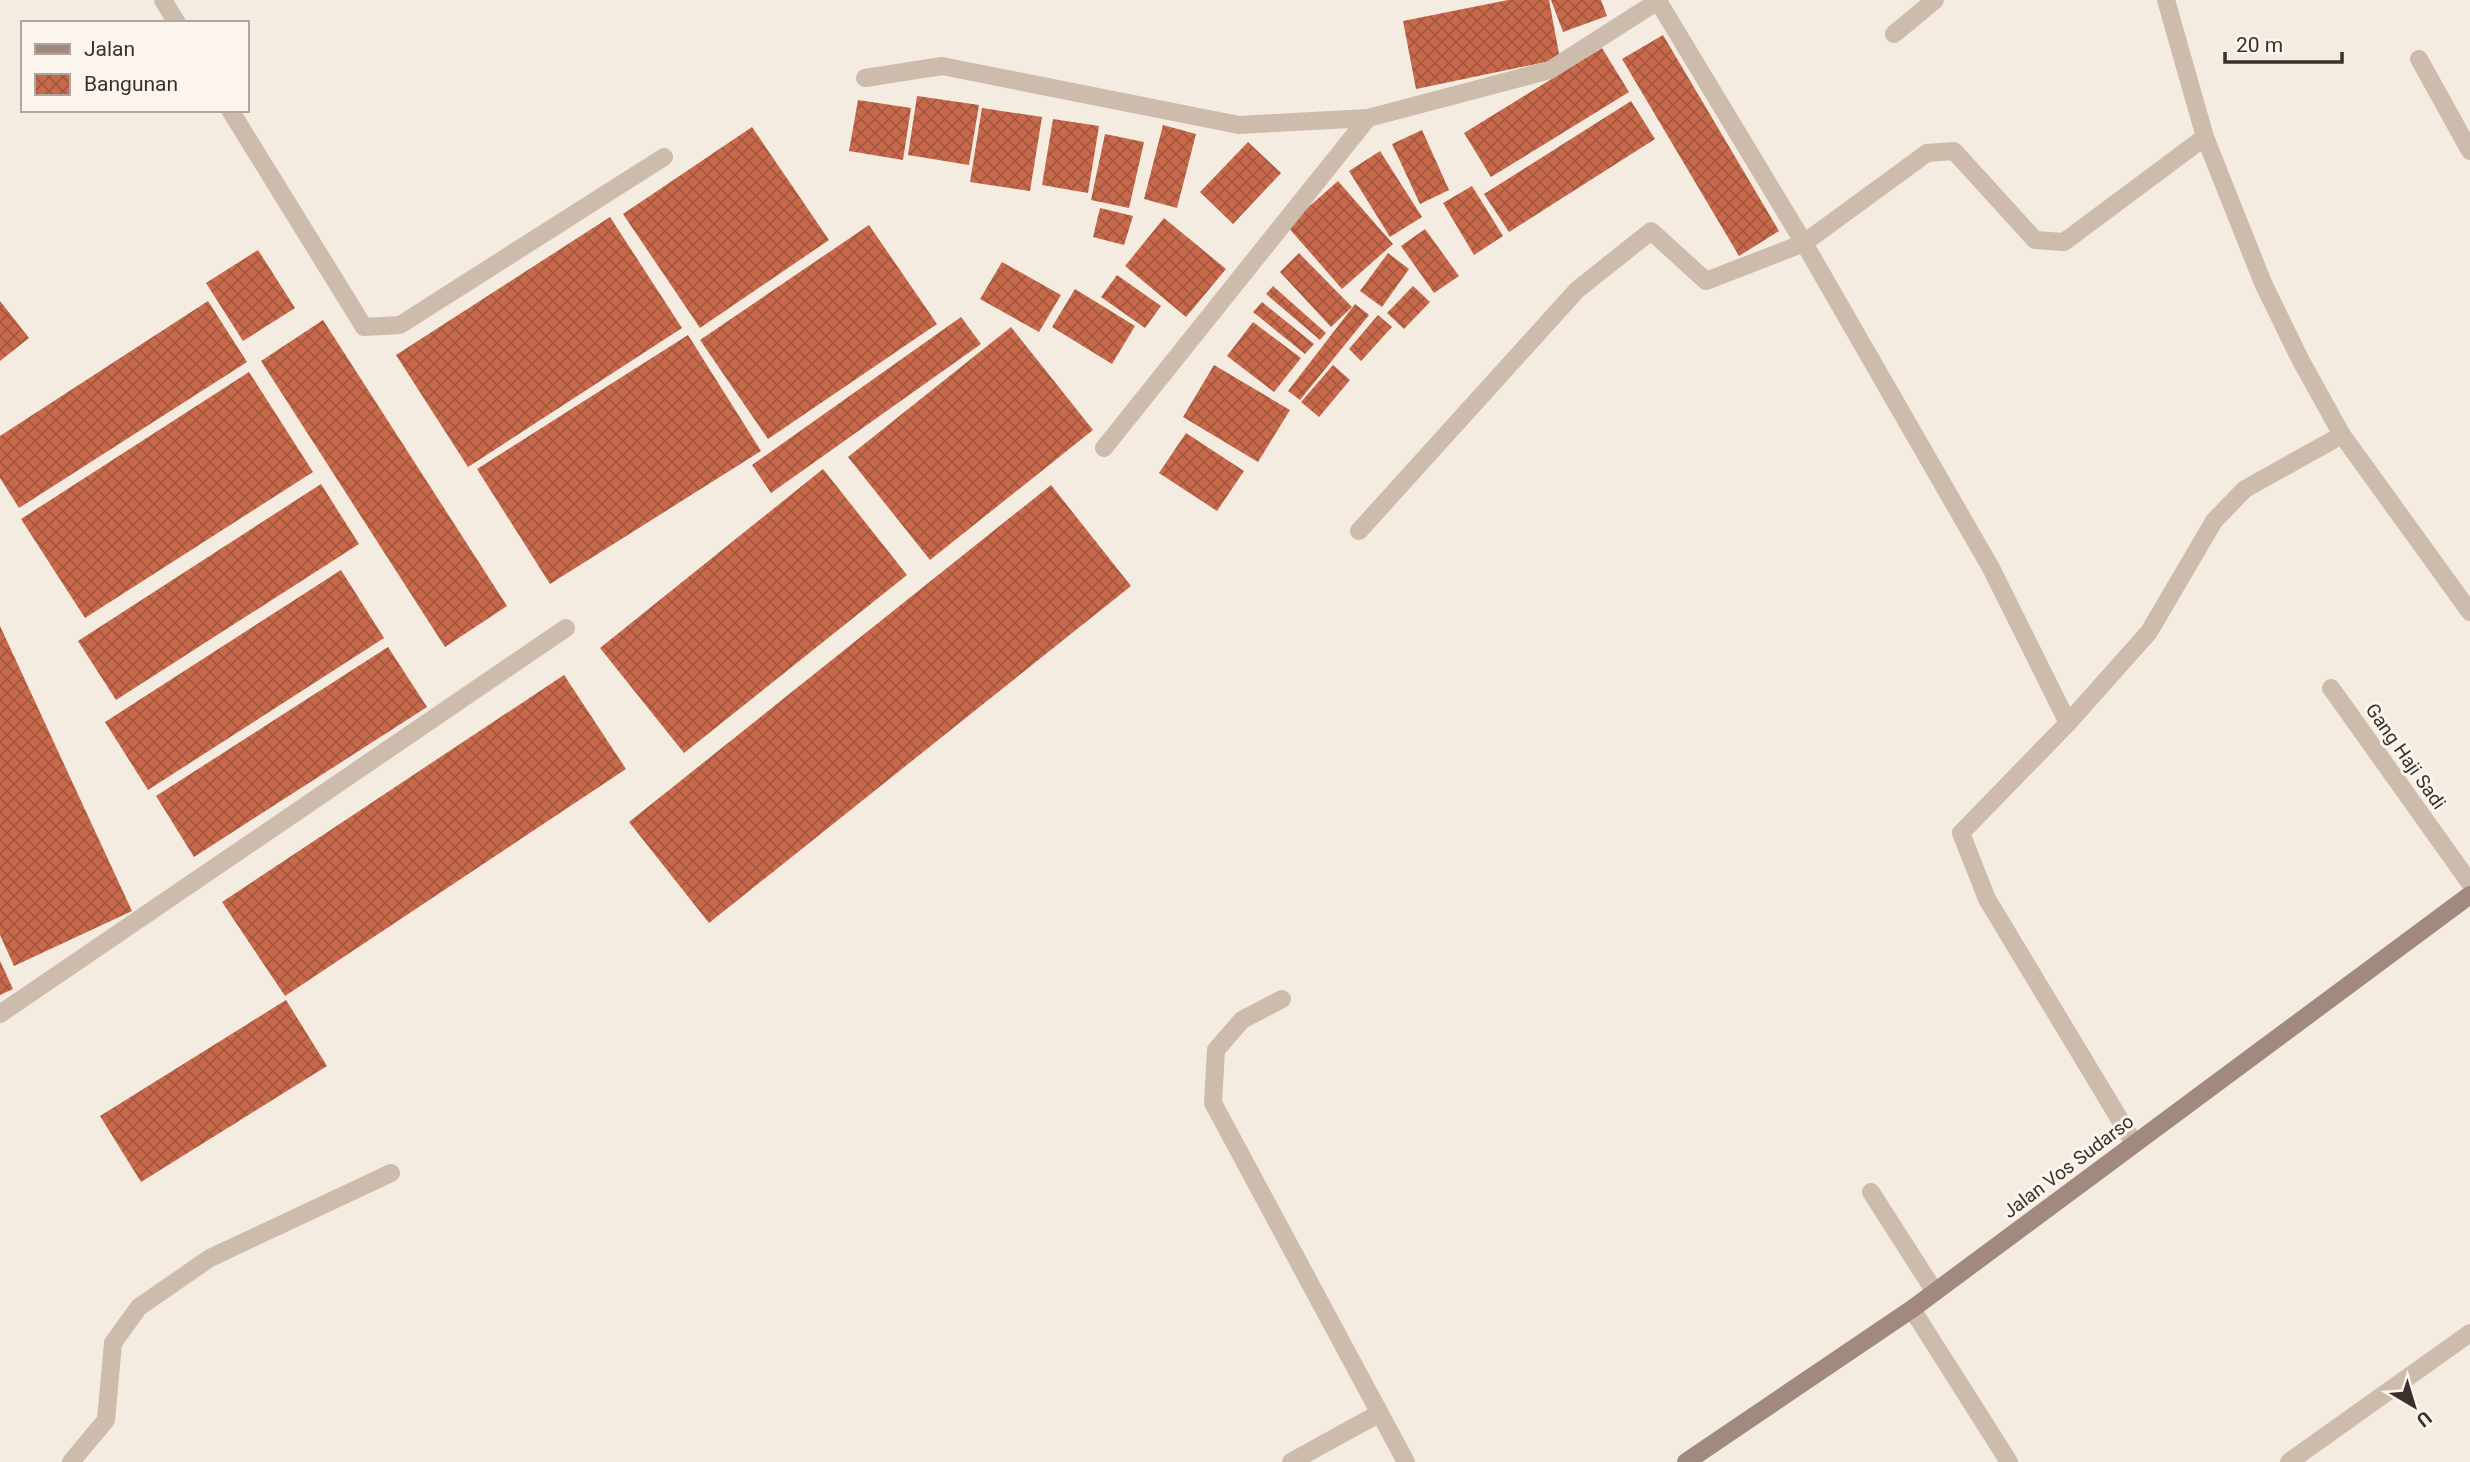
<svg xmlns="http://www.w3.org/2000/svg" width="2470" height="1462" font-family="Roboto,sans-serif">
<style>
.building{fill:url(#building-cross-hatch)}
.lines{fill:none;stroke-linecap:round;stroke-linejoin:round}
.lane{stroke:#cdbbac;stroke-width:18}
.street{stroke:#cdbbac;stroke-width:18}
.secondary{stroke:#a18a7d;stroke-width:18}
.labels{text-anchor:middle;stroke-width:6;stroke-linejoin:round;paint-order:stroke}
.street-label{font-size:19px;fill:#3b302b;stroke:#fbf5ee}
</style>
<defs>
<pattern id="building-cross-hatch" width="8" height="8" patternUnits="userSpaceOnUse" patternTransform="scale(1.75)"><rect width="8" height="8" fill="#c8694b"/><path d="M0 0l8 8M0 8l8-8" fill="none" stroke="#a4573f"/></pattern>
</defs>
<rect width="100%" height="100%" fill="#f4ebe1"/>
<!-- building -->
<path class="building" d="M1508 0H1549L1560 59 1416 89 1403 21Z
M1551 0H1601L1607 16 1563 32Z
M1663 35 1779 231 1739 256 1622 59Z
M1602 48 1629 92 1491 177 1464 133Z
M917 96 979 105 969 165 908 155Z
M858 100 911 108 903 160 849 151Z
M1631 101 1655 139 1509 232 1484 194Z
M982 108 1042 117 1030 191 970 182Z
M1053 119 1099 126 1088 193 1042 185Z
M1163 125 1196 134 1177 208 1144 199Z
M752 127 829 240 700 328 623 214Z
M1422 130 1449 190 1420 204 1392 144Z
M1105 134 1144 142 1129 208 1091 200Z
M1248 142 1281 173 1233 224 1200 192Z
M1380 151 1422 217 1390 237 1349 171Z
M1338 181 1393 244 1342 289 1287 226Z
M1472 186 1503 236 1474 255 1443 203Z
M1100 208 1133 216 1124 245 1093 237Z
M610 217 682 328 468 467 396 355Z
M1164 218 1226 269 1186 317 1125 266Z
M869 225 937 324 768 439 700 340Z
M1425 229 1459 276 1434 293 1401 246Z
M258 250 295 308 243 341 206 283Z
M1299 253 1352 307 1331 327 1280 272Z
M1388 253 1409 269 1382 307 1360 291Z
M1002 262 1061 295 1039 332 980 299Z
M1117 275 1161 306 1145 328 1101 297Z
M1273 286 1326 333 1320 340 1266 294Z
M1413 286 1430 302 1404 329 1387 313Z
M1075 289 1135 326 1112 364 1052 327Z
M0 301 29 338 0 361Z
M208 301 247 362 19 508 0 478V436Z
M1262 302 1314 344 1305 354 1253 312Z
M1355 304 1369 315 1300 400 1288 391Z
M1378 315 1392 327 1361 361 1349 349Z
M961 317 981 344 771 493 752 465Z
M323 320 507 606 445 647 261 361Z
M1253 322 1301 358 1274 392 1227 356Z
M1011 327 1093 430 930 560 848 457Z
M688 335 761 451 550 584 477 469Z
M1214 365 1290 410 1258 462 1183 417Z
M1333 365 1350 380 1319 417 1301 402Z
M249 372 313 472 85 618 21 519Z
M1186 433 1244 471 1217 511 1159 473Z
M823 469 907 575 684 753 600 648Z
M321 484 359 544 116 700 78 641Z
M1051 485 1131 586 709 923 629 822Z
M341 570 384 638 148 790 105 722Z
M0 626 132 911 14 966 0 935Z
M388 647 427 707 194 857 156 796Z
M564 675 626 769 285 996 222 902Z
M0 961 13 989 0 995Z
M286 1000 327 1066 141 1182 100 1116Z"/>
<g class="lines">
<!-- lane -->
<path class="lane" d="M2419 59 2470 151
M1282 999 1242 1020 1216 1050 1213 1103 1406 1462
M0 1014 566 628
M1912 1309 2009 1462
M1291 1462 1380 1413"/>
<!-- street -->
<path class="street" d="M163 0 177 23
M2166 0 2205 137 2263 283 2300 359 2342 435 2470 612
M1894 34 1935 0
M865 78 942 66 1239 125 1368 118 1550 70 1658 1 1804 243 1706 281 1651 231 1577 290 1359 531
M230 110 364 327 400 325 664 157
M1104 448 1368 118
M2331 688 2470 883
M2068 723 1991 568 1804 243 1927 153 1954 151 2035 240 2064 242 2205 137
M2134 1143 1987 899 1961 833 2068 723 2149 632 2214 521 2245 489 2342 435
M1871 1192 1935 1292
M71 1462 106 1420 113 1343 139 1307 210 1258 391 1173
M2289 1462 2470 1333"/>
<!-- secondary -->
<path class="secondary" d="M1686 1462 1912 1309 2470 895"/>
</g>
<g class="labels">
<!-- street labels -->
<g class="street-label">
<text transform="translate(2406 756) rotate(55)" y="7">Gang Haji Sadi</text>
<text transform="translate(2068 1166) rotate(-37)" y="7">Jalan Vos Sudarso</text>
</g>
</g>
<!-- legend -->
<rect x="21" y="21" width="228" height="91" fill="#fbf5ee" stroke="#aea6a0" stroke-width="2"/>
<rect x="35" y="44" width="35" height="10" fill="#a18a7d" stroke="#aea6a0" stroke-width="2"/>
<text x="84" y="56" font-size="21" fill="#3b302b">Jalan</text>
<rect x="35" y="74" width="35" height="21" fill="url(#building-cross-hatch)" stroke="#aea6a0" stroke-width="2"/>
<text x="84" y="91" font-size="21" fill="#3b302b">Bangunan</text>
<!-- north arrow -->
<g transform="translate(2414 1406) rotate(142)" stroke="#fbf5ee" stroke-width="5" paint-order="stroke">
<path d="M0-5L12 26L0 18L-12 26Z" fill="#3b302b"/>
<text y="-10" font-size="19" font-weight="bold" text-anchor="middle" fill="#3b302b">U</text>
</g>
<!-- scale -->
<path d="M2225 52v10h117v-10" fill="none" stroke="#3b302b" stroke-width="3.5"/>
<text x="2236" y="52" font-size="21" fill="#3b302b" stroke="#fbf5ee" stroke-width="5" paint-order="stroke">20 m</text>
</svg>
